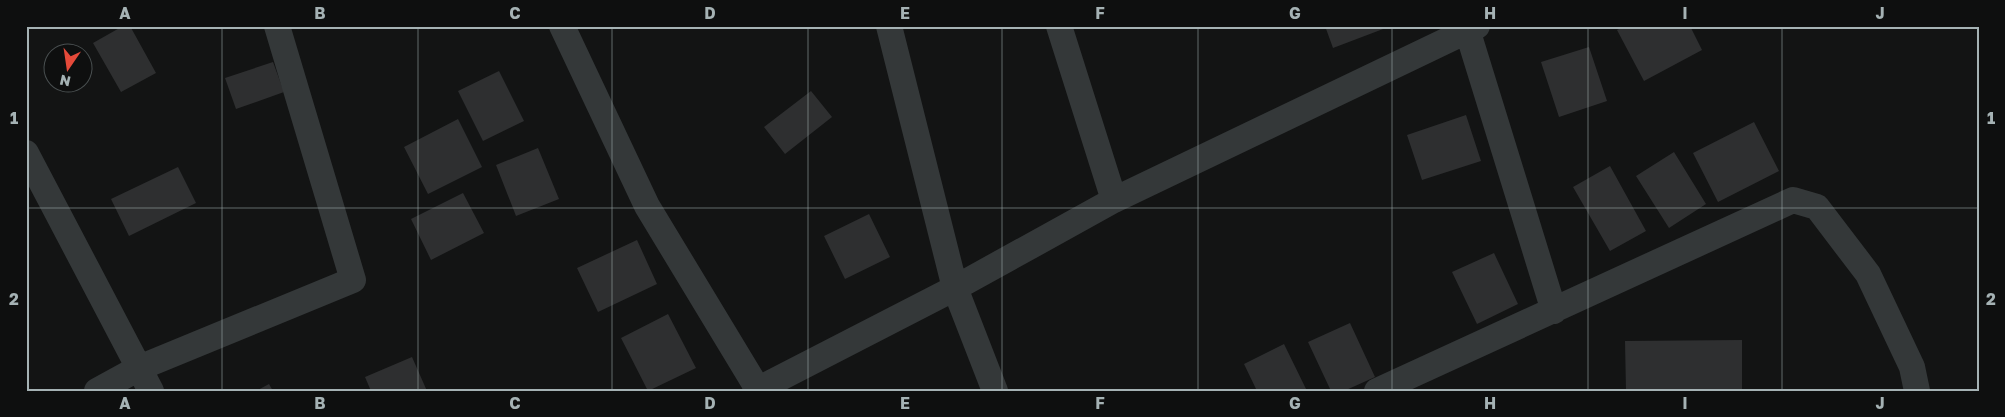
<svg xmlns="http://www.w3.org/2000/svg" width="2005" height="417" font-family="'Golos Text',sans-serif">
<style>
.building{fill:#2e2f30}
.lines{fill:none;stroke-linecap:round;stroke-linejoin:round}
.street{stroke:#343839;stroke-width:26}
.grid{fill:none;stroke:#a5b2b4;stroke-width:1;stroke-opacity:0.55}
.neatline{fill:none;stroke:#a5b2b4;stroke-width:2}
.grid-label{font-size:16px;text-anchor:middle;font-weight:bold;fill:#a5b2b4}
</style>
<rect width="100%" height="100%" fill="#131414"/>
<!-- building -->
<path class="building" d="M123 26H130L156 73 121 92 93 43Z
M1325 26H1391L1333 48Z
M1625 26H1690L1702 50 1644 81 1617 30Z
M1589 47 1607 101 1559 117 1541 62Z
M273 62 284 92 236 109 225 78Z
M499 71 524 121 483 141 458 91Z
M811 91 832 117 785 154 764 127Z
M1466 115 1481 161 1422 180 1407 135Z
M458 119 482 167 428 194 404 147Z
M1754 122 1779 171 1718 202 1693 153Z
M538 148 559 199 516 216 496 165Z
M1674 152 1706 204 1669 228 1636 176Z
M1610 166 1646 231 1610 251 1573 187Z
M178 167 196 203 129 236 111 199Z
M463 193 484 233 431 260 411 219Z
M869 214 890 257 845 279 824 236Z
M637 240 657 284 598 312 577 268Z
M1494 253 1518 304 1477 324 1452 272Z
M668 314 696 368 648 391 621 338Z
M1350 323 1375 377 1344 391H1331L1308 342Z
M1742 340V391H1626L1625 341Z
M1284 344 1307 391H1257L1244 364Z
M412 357 427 391H371L365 377Z
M269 384 273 391H256Z"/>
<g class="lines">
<!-- street -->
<path class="street" d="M562 26 647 206 759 391
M889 26 955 288 995 391
M1059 26 1114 200
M1466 26 1554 311
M26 153 151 391
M97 391 139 368 353 280 277 26
M755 391 955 288 1114 200 1477 26
M1377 391 1793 200 1817 207 1868 274 1912 367 1917 391"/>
</g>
<!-- grid -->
<path class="grid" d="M222 26V391M418 26V391M612 26V391M808 26V391M1002 26V391M1198 26V391M1392 26V391M1588 26V391M1782 26V391M26 208H1979"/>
<!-- border -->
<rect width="2005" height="417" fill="none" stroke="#0e0f0f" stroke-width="55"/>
<!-- north arrow -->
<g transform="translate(68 68) rotate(193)"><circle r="24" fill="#0e0f0f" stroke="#4a5051"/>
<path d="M0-4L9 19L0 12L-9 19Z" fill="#e54a3a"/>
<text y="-8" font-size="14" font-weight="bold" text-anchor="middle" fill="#a5b2b4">N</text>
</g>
<rect x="28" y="28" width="1950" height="362" class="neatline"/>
<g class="grid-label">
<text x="125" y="19">A</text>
<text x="320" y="19">B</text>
<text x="515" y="19">C</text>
<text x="710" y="19">D</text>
<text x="905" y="19">E</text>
<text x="1100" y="19">F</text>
<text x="1295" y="19">G</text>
<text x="1490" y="19">H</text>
<text x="1685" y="19">I</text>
<text x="1880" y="19">J</text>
<text x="14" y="124">1</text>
<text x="1991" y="124">1</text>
<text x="14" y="305">2</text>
<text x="1991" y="305">2</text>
<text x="125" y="409">A</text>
<text x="320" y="409">B</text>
<text x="515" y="409">C</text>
<text x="710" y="409">D</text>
<text x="905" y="409">E</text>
<text x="1100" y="409">F</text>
<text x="1295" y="409">G</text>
<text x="1490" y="409">H</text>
<text x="1685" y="409">I</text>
<text x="1880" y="409">J</text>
</g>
</svg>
